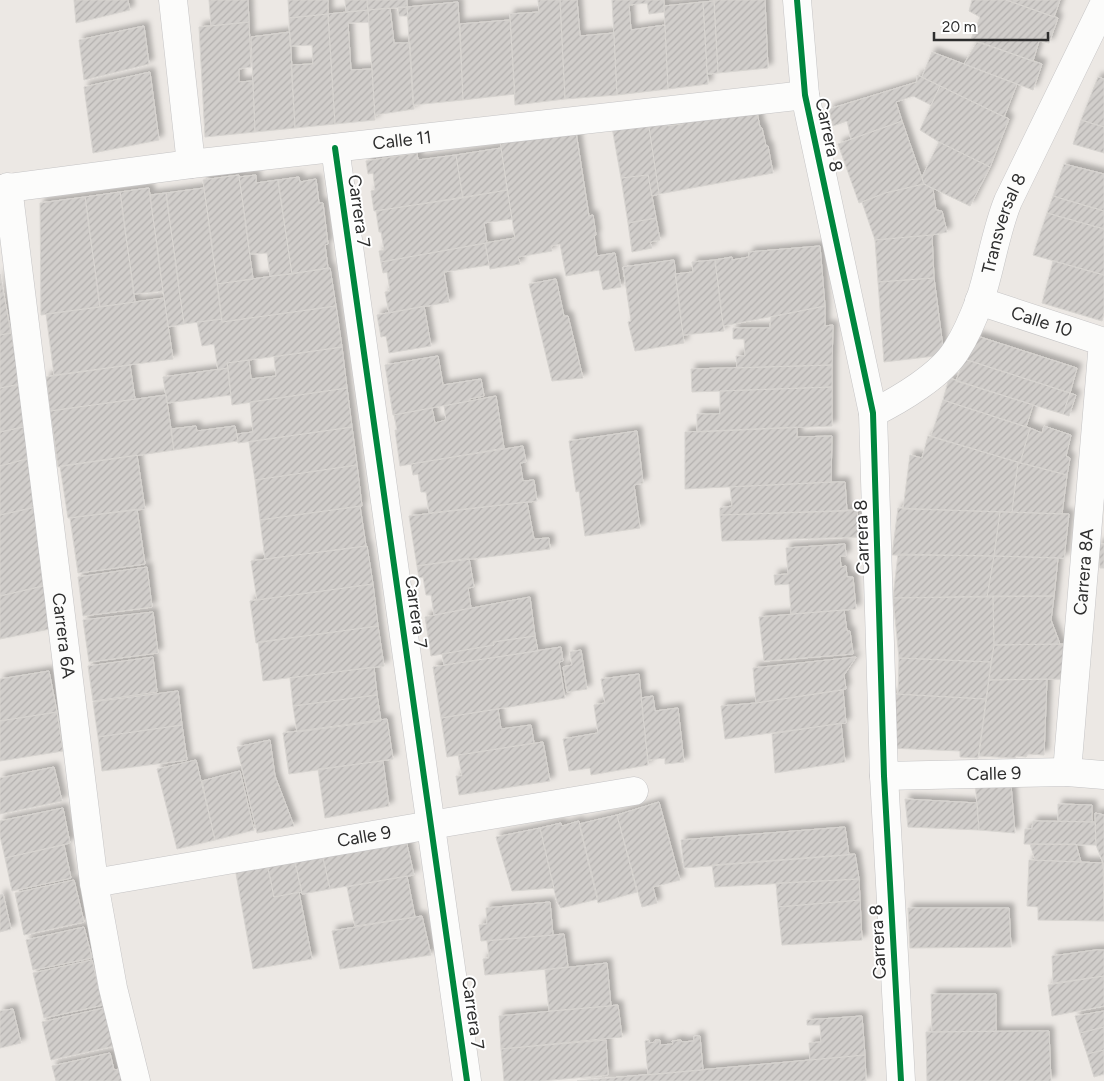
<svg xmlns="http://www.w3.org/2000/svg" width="1104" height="1081" font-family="Figtree,sans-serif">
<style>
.building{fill:url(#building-hatch);stroke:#d7d4d0;filter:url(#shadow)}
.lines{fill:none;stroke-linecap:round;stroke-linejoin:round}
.minor-casing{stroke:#c5c4c5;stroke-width:29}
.minor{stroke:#fcfcfb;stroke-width:28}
.cycleway-casing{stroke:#fff;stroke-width:9}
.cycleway{stroke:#00873e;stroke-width:6}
.labels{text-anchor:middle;stroke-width:4;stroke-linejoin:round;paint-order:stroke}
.street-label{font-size:18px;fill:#2e2e2e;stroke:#fff}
</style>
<defs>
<pattern id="building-hatch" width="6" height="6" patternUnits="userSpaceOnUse" patternTransform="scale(1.25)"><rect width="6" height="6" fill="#d1cecb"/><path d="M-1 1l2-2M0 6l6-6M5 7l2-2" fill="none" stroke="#b4b1af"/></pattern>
<filter id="shadow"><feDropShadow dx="4.5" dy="-4.5" stdDeviation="2.5" flood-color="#0004"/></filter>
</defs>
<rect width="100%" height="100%" fill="#ece8e4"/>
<!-- building -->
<path class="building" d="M74 0H128L130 10 76 23Z
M209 0H248L249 22 211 26Z
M288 0H328V14L289 18Z
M345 0H367L368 10 346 12Z
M367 0H407V7L368 10Z
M538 0H560L565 99 515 105 510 14 539 12Z
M560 0H577L580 36 614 33 617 95 565 99Z
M612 0H664V12L649 14 647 3 629 5 631 30 665 25 668 89 617 95Z
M714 0H765L768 68 718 73Z
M972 0H1006L1058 18 1049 43 1039 41 1033 61 971 39 980 17 969 11Z
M1006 0H1060L1054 17Z
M714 1 718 73 707 74 703 2Z
M458 2 463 100 413 105 407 7Z
M703 2 708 84 668 89 664 6Z
M398 7H407L408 16H399Z
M390 8 394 43H410L414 109 375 115 368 10Z
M368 10 369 22 348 23 351 70 372 69 375 120 335 124 328 14Z
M328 14 335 124 295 128 291 65 313 64 312 45 290 46 289 18Z
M510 20 515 94 463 100 460 24Z
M249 22 251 67 239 69V82L253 81 255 132 205 137 199 27Z
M144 26 149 64 84 80 79 40Z
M290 32 295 128 255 132 251 37Z
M977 42 1042 64 1033 90 964 64Z
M932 52 1017 84 1004 117 922 77Z
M150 72 159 140 93 153 84 87Z
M917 75 940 86 931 105 913 96 896 102 902 121 851 139 847 121 833 126 829 109 917 82Z
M1098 77 1104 79V127L1081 120Z
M940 86 1009 119 990 167 939 142 920 130Z
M756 107 760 127 762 128 766 146H768L773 173 659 194 648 121 667 118 668 126 683 124 682 118 705 115 706 120 736 116Z
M1081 120 1104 127V153L1073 144Z
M648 121 659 194 652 196 648 175 621 178 612 127Z
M902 121 924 184 885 193 859 203 838 144Z
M576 132 589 216 593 215 596 235 594 236 597 256 615 253 621 287 603 290 599 270 566 276 560 244 551 246 552 251 518 257 520 264 490 269 485 243 515 238 500 141Z
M939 142 990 167 970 206 924 184 922 177Z
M501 148 507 190 463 198 456 155Z
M417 153 418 160 456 155 463 198 374 211 371 191 375 190 373 173 368 174 366 161Z
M1064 164 1104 174V211L1053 196Z
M239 175 253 279 217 284 203 180Z
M256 175V183L278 180 292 274 270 276 267 253 250 254 239 177Z
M648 175 656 218 628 223 621 178Z
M299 177 300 182 316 179 319 203H323L328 244 325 245 328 268 292 274 278 180Z
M924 184 933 189 936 210 942 211 947 232 932 235 875 240 862 202 885 193Z
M149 188 163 291 134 294 120 192Z
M204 188 222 319 184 324 166 193Z
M507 190 512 219 484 223 487 243 381 262 379 251 384 250 381 232H379L376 211Z
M120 192 135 302 100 307 85 197Z
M166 193 184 324 168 327 150 195Z
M1053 196 1104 211V229L1047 213Z
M85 197 100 307 41 315 40 203Z
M1047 213 1104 229V275L1033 255Z
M656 218 660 240 650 242 652 248 632 252 628 223Z
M932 235 934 278 878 282 875 240Z
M485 243 489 265 444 272 449 302 389 313 385 292 390 291 387 272 383 273 381 262Z
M820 246 825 306 723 326 715 260 732 257V260L749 257V252Z
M674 260 684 343 635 351 628 322 631 321 623 267Z
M715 260 724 331 683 335 675 274 693 272 692 262Z
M1053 261 1104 275V312L1102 321 1042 303Z
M330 268 336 306 222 322 217 284Z
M0 274 11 333 0 335Z
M934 278 944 355 884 362 878 282Z
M556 279 564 316H568L583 378 552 381 529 284Z
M164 298 173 359 54 375 46 314Z
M336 306 342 347 227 363 228 368 218 370 214 344 202 346 197 322 222 319V322L243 319Z
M424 306 431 346 389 353 386 336 381 337 377 315Z
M825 306V326L833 325 832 365 737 368 736 356H745L744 339H733V328H770L771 317Z
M11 333 21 384 0 388V335Z
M977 336 1077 368 1070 393 964 359Z
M342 347 347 388 232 405 227 363 249 360 251 379 276 376 274 357Z
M438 356 443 385 481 379 484 396 469 399V401L393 415 385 365Z
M964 359 1070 393 1063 414 956 381Z
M130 365 135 399 50 411 46 377Z
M832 365V387L692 392 691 369Z
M228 368 231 395 167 403 163 377Z
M949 378 1033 405 1026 427 943 400Z
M21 384 28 426 0 432V388Z
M832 387V426L697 432V414H720V391Z
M347 388 352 427 238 443 237 434 253 432 250 402Z
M1070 393 1076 395 1069 416 1063 414Z
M166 395 174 450 58 467 50 411Z
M496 396 504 448 400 466 395 430H397L394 415 432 408 435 423 446 420 444 406Z
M943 400 1030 428 1020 463 931 436Z
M28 426 34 457 0 466V432Z
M196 426 197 431 235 426 238 441 174 450 171 429Z
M1044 426 1071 435 1066 456 1070 458 1067 475 1020 463 1030 428 1042 433Z
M352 427 357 465 255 480 249 442Z
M797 427V437L832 436 831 482 685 489V432Z
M637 431 643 483 634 485 640 528 585 536 579 491 576 492 569 441Z
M928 436 1018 462 1012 512 903 509 910 455 922 458Z
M523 446 526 462 520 463 523 481 534 480 537 501 429 513 426 492H421L418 474 413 475 411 464Z
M137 455 145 509 68 518 60 466Z
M34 457 45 505 0 515V466Z
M1018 462 1067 475 1062 514 1012 512Z
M357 465 362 506 260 520 255 480Z
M836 482H845L847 511 720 515V508L732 506 730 487Z
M527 502 534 539 549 538 550 549 417 566 409 516Z
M45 505 56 583 0 596V515Z
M360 506 366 546 265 559 260 520Z
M898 508 1000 512 994 556 892 555Z
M137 509 145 564 78 573 70 518Z
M857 510 860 537 722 541 720 515Z
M1000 512 1069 514 1064 558 994 556Z
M845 544 846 556H840L841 567 846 566 847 577H853L856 609 791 614 789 584 775 585 774 575 788 574 786 548Z
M1098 544H1104V568H1100Z
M367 546 373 584 257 600 251 561Z
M898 554 994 556 987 597 893 598Z
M994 556 1058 558 1054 596 987 597Z
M469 558 474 587 468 588 471 608 434 615 431 595H426L423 577 419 578 417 566Z
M147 567 152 607 83 616 78 577Z
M56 583 55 628 0 639V596Z
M373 584 378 626 256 643 250 601Z
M993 596H1054L1051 620 1060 644 994 645Z
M993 596 994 645 991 662 899 658 893 598Z
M530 597 535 636 493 642 494 645 431 656 425 617Z
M844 610 847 631H850L853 654 764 661 759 617Z
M153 612 158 653 89 662 83 620Z
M378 626 384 666 263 681 258 642Z
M535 636 538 651 444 665 442 654 494 645 493 642Z
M1069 644 1066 679 989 680 994 645Z
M561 647 563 661 559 662 565 698 441 718 433 667Z
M581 650 587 689 567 692 563 667 572 665 570 652Z
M153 657 157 692 93 701 88 666Z
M856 657 844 675 846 689 756 703 753 668Z
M899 658 991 662 986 699 898 694Z
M374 667 377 695 293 706 290 678Z
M49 671 57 712 0 721V679Z
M639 674 648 765 591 775 590 768 569 771 563 739 598 733 594 705 605 703 601 679Z
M1047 679 1044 755 1028 754 1026 757 1016 756 1015 758 979 756 989 680Z
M843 690 846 723 725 739 721 706 756 703Z
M178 691 182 725 98 737 93 702Z
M892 694 986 699 978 758 960 757V751L889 748Z
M377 695 381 721 297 732 293 706Z
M653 696 655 711 678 708 684 762 665 764V758L648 760 641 698Z
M498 709 501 729 531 725 534 743 447 757 441 718Z
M57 712 63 751 0 761V721Z
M387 719 393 759 289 774 283 733Z
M841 723 845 762 775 773 772 734Z
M182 725 187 760 102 771 98 737Z
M270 740 275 776 294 826 257 833 237 747Z
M543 742 550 781 459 795 456 776H462L458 755Z
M196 760 215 840 177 849 157 769Z
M383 761 389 806 325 818 318 769Z
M54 767 62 801 0 814V778Z
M240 771 254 830 215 840 202 781Z
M975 781 1011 785 1015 833 979 830Z
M905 799 977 803 979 830 908 827Z
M659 802 680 880 653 887 657 903 642 907 617 815Z
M1058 804 1092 805V822L1058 821Z
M63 808 70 843 5 858 0 836V821Z
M1095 813 1104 815V873L1103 863 1096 845Z
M617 815 637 892 598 903 579 824Z
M579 821 598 899 561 908 557 902 540 828 561 823 562 826Z
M1033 821 1095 822 1096 845 1024 844 1025 829H1032Z
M845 827 849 855 684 868 681 840Z
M540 828 554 888 512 891 496 837Z
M406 840 414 875 330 889 322 853Z
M1030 844H1076L1081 862 1035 860Z
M64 845 71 878 12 891 5 858Z
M322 853 330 889 302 894 294 858Z
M855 854 859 879 715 887 712 865Z
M294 858 302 892 274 897 267 863Z
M1029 860 1103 863 1104 921 1038 920V907L1027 906Z
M267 863 274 897 299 892 312 959 253 969 235 868Z
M407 876 415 917 355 926 347 887Z
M859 879 860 900 778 907 776 883Z
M74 880 84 922 24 935 15 893Z
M3 894 11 929 0 932V895Z
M860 900 862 940 782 945 778 907Z
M550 902 553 935 481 941 479 925 487 924 486 908Z
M908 908H1009L1011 947 910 948Z
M422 916 431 955 340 969 332 931Z
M84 927 92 958 33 970 26 940Z
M564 934 568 967 485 975 483 959 489 958 487 941Z
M1096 950H1104V976L1053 983 1052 956Z
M92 960 103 1005 44 1018 33 973Z
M607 963 611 1006 549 1011 545 970Z
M1104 976V1006L1052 1016 1048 985Z
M931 994H996V1031L932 1032Z
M618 1005 622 1037 501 1049 499 1016Z
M104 1008 108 1027 114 1026 119 1045 51 1060 42 1022Z
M13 1009 21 1043 0 1048V1011Z
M1104 1011V1027L1080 1033 1075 1016Z
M862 1016 865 1055 810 1060 809 1043 821 1042 820 1025H807V1020Z
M1104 1027V1050L1087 1054 1080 1033Z
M1049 1031 1051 1081H927L926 1032Z
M694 1036H700L703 1070 648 1075 645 1041 649 1040V1043L656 1042 655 1040H660V1045L673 1044 672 1041 681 1040 682 1042 694 1041Z
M606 1040 608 1075 541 1081H504L501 1049Z
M1104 1050V1074L1094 1077 1087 1054Z
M110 1053 114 1070 125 1068 127 1081H56L52 1066Z
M865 1055 866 1081H577L810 1060Z"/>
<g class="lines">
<!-- minor casing -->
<g class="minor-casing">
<g id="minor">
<path d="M173 0 191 164"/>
<path d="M797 0 805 95 873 413 884 776 901 1081"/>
<path d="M335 148 467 1081"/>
<path id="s1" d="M8 187 94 883 113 988 136 1081"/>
<path id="s2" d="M0 189 191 164 805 95"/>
<path id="s3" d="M979 301 1104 342"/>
<path id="s4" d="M873 413C899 400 942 375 957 349 966 335 974 316 980 300 991 267 995 233 1008 201L1104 4"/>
<path id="s5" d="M1067 772 1103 342"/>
<path id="s6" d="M884 776 1067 772 1104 775"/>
<path id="s7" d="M94 883 431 825 634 791"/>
</g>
</g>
<!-- minor -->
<use href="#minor" class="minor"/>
<!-- cycleway casing -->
<g class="cycleway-casing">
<path id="cycleway" d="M797 0 805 95 873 413 884 776 901 1081
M335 148 467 1081"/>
</g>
<!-- cycleway -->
<use href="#cycleway" class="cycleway"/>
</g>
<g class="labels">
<!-- street labels -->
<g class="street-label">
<text transform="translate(829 135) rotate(78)" y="6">Carrera 8</text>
<text dy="6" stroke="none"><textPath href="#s2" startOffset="405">Calle 11</textPath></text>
<text transform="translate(359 211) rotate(82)" y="6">Carrera 7</text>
<text dy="6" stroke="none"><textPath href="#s4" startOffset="241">Transversal 8</textPath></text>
<text dy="6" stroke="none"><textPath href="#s3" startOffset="66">Calle 10</textPath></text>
<text transform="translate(862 537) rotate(-92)" y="6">Carrera 8</text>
<text dy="6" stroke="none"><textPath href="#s5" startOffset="201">Carrera 8A</textPath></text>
<text transform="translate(416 612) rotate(82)" y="6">Carrera 7</text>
<text dy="6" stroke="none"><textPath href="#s1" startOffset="452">Carrera 6A</textPath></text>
<text dy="6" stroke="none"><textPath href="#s6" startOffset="110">Calle 9</textPath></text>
<text dy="6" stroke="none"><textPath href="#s7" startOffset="274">Calle 9</textPath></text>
<text transform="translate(878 942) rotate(-93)" y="6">Carrera 8</text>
<text transform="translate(473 1013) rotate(82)" y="6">Carrera 7</text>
</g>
</g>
<!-- scale -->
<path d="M934 32v8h114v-8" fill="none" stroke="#2e2e2e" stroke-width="2.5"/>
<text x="942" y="32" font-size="15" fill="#2e2e2e" stroke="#ffffff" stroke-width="4" paint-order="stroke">20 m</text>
</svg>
